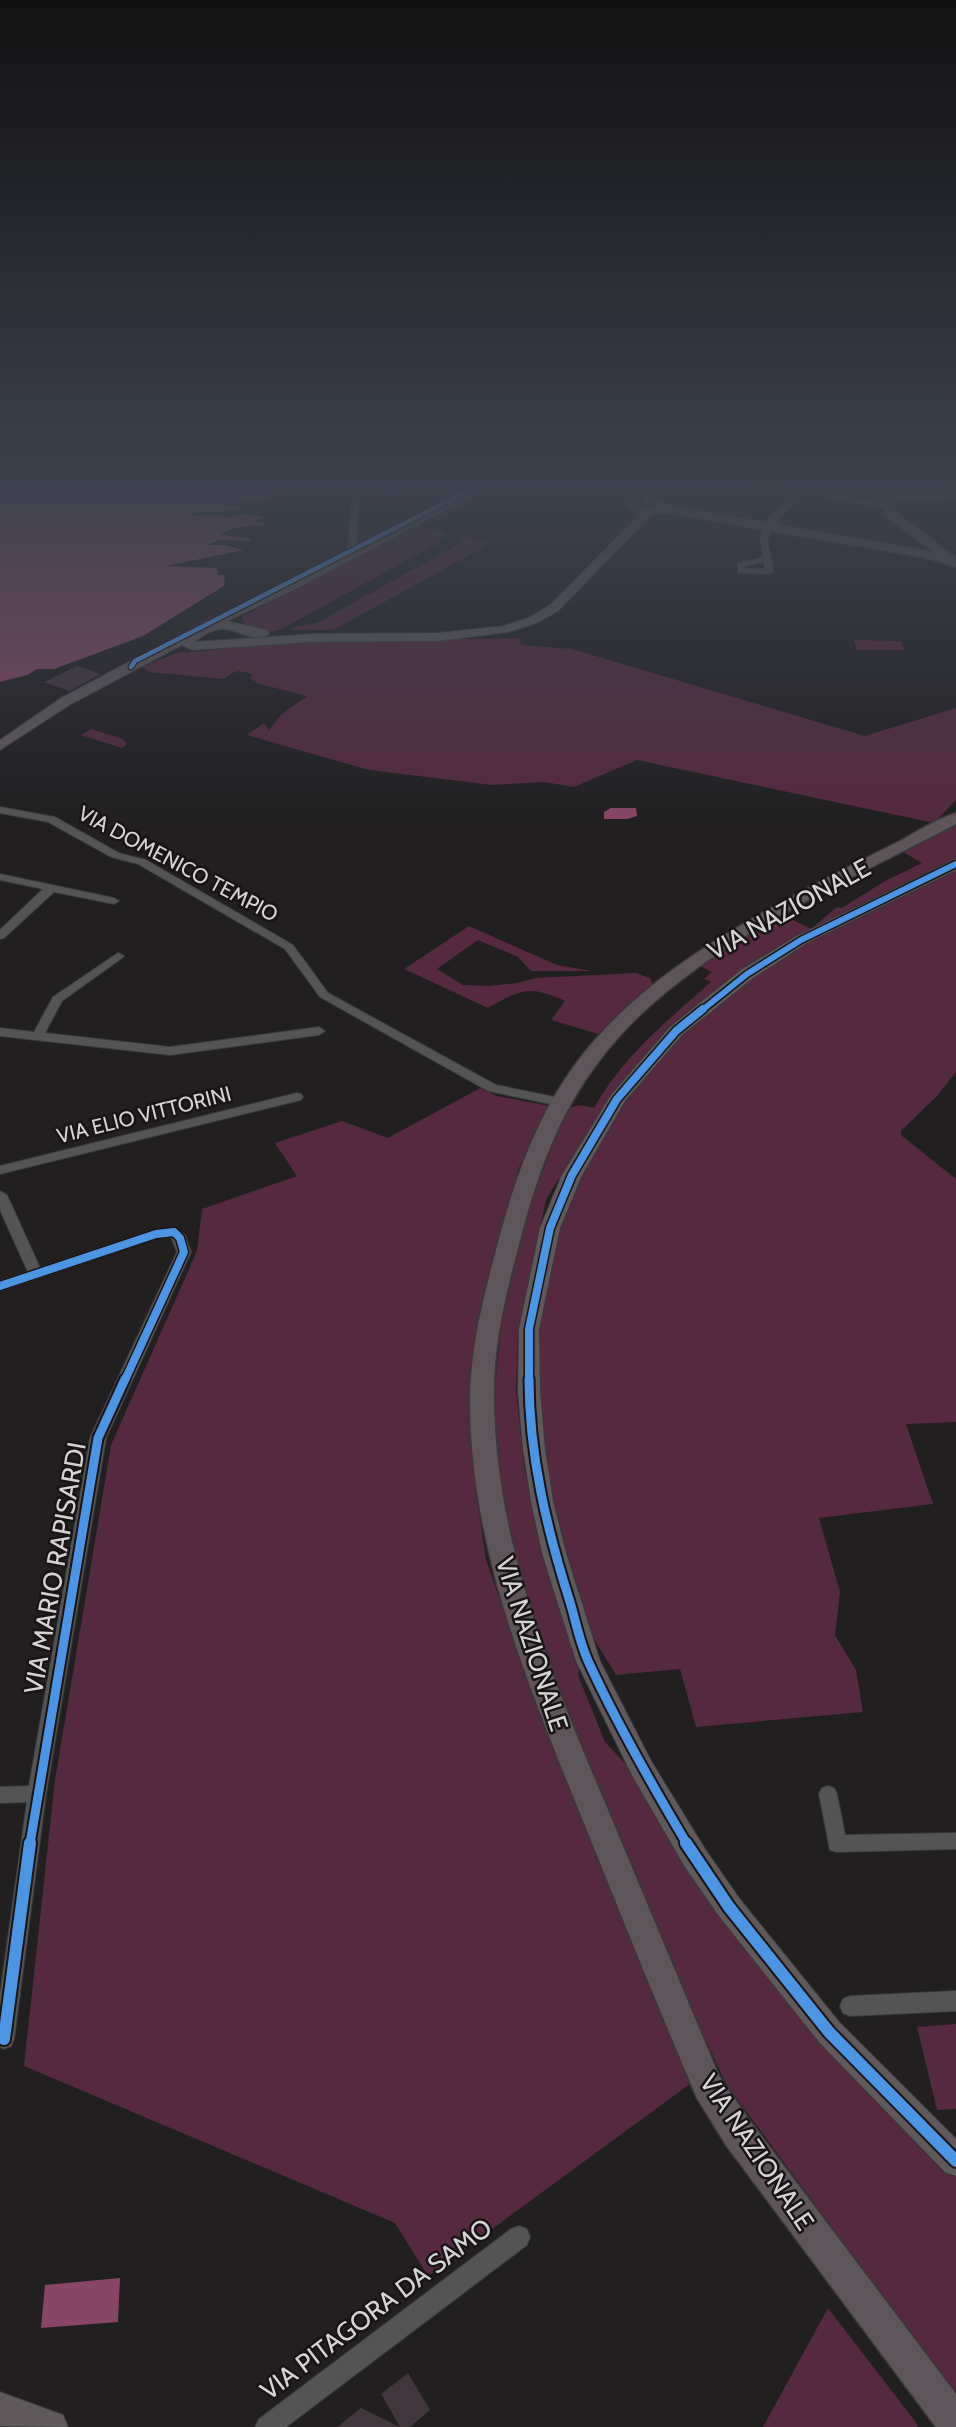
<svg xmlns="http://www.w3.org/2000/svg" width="956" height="2427" font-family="Cabin,sans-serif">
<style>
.green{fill:#55293f}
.water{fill:#874667}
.building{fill:#42363d}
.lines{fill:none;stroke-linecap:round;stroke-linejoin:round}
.street-casing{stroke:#3b393a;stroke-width:2}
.secondary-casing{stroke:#3b393a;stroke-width:2}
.primary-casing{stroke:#3b393a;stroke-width:3}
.street{fill:#555454;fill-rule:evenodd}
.secondary{fill:#5f595c;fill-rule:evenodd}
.primary{fill:#5e555a;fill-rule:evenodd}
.cycleway-far4-casing{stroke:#191516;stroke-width:7}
.cycleway-far3-casing{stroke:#191516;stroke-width:9}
.cycleway-far2-casing{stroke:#191516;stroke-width:11}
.cycleway-far1-casing{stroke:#191516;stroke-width:13}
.cycleway-casing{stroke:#191516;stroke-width:16}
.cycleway-far4{stroke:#4d94e3;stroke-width:4.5}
.cycleway-far3{stroke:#4d94e3;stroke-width:6}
.cycleway-far2{stroke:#4d94e3;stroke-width:8}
.cycleway-far1{stroke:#4d94e3;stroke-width:9}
.cycleway{stroke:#4d94e3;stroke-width:12}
.labels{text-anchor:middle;stroke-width:5;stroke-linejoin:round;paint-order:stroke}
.street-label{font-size:21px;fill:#d6d3d5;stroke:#191516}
.near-street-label{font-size:26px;fill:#d6d3d5;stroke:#191516}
</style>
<rect width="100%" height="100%" fill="#211f20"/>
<!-- green -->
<path class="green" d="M498 483H541L527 489 504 484 441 516 434 517Z
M379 487 410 494 397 502 365 494Z
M417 527 445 532V535L435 545 283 628C270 634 254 632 243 622L242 617Z
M463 536 486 542 488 545 333 630H289L298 626 317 623 461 543 458 537Z
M519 638 521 645 572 649 865 736 956 708V800L934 823 637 760 574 787 544 782 492 785 369 770 247 735 264 723 269 730 282 714 307 696 260 684 249 678 254 675C240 670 236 669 224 679L149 672 142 667 176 653 217 650 233 646 287 642Z
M854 640 901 641 904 650H857Z
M91 729 123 739 127 744 122 748 81 735Z
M956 824V860L825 924 692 1011 568 1170 558 1180 546 1200 518 1331 516 1390 524 1466 542 1557 577 1653 579 1678 605 1742 638 1777 822 2043 956 2177V2393L905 2327 726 2084 681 1987 567 1718 534 1627 512 1551 498 1476 494 1396 501 1324 523 1223 565 1112C574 1103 583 1105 594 1108 622 1057 668 1020 711 982L704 979 712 972 700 966 740 939 783 915 811 929 837 907 842 908 885 881 922 863 903 852Z
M956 868V1072L937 1096 901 1131V1135L956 1179V1422L906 1424 933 1504 819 1518 840 1592 835 1635 856 1670 863 1712 696 1727 680 1669 616 1675 586 1626 560 1554 536 1412 537 1313 557 1226 599 1131 688 1023 799 945Z
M469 926 557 965 592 971H531L518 957 478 940 437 969 463 985 489 986 517 983 536 978 636 973 650 978 654 987 612 1020 598 1034 551 1020 565 1001C528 985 522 989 488 1008L404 969Z
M480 1088 497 1096 550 1106 519 1168 490 1269 477 1337 472 1402 476 1490 486 1560 541 1715 639 1961 694 2081 428 2276 395 2223 24 2066 55 1780 111 1445 197 1251 202 1209 297 1176 275 1143 342 1121 388 1138Z
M956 2024V2109L937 2110 917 2027Z
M828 2308 918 2425 917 2427H763Z"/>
<!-- water -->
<path class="water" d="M0 483H262L250 484 255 490 279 493 277 497 230 504 241 508C221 515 208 508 187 515L232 517 242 514 267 517 253 521 270 524C255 527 232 524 221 535L249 538 251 541 220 540 207 545H224L244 550 166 566 217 568 218 575H225L224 586 143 636 54 669H37L27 675 0 682Z
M611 808H636L637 816 627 819H604V812Z
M120 2278 118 2322 41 2328 45 2285Z"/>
<!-- building -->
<path class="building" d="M77 666 101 674 69 691 44 682Z
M408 2373 430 2410 410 2427H337L361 2408 400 2427 381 2394Z"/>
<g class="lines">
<!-- street casing -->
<g class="street-casing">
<path id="street" d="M352 483H360L356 549 362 552 358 554 348 550Z
M608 483H616L642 509V513H636Z
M752 483H769L876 502 890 507 886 509Z
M926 483H934L942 494H956V498L881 500 877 498 881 496 935 494Z
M763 524 770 526 768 543 774 572 770 574 738 573V563L763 557 760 537ZM764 562 765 569H745V566Z
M0 807 55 817 119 853 146 860 293 945 328 993 496 1085 560 1098 566 1102 560 1106 488 1091 320 997 285 949 138 864 111 857 48 822 0 813Z
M0 874 114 898 119 901 114 904 54 892 4 938 0 939V930L43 889 0 880Z
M118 953 124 956 122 958 62 1001 45 1033 170 1047 319 1027 325 1031 319 1035 170 1055 0 1036V1028L34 1032 53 997Z
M297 1093 301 1094 303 1097 301 1100 0 1174V1166Z
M0 1191 7 1195 40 1268 151 1231 174 1228 185 1235 191 1252 106 1438 46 1794 14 2039 11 2046 4 2049 0 2047V1995L27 1802 0 1803V1787L29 1786 90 1438 177 1252 171 1237 157 1238 0 1291V1281L28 1272 0 1210Z
M828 1786 834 1788 837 1794 845 1835 956 1833V1849L837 1852 830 1850 819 1794 822 1788Z
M956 1991V2011L850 2016 843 2013 840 2006 843 1999 850 1996Z
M519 2226 527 2229 530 2237 527 2245 286 2427H255L259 2419 511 2229Z"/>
</g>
<!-- secondary casing -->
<g class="secondary-casing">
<path id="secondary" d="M485 483H498L298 588 227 621 267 630 269 633 267 636C234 643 232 613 194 642L311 634 438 633 503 626 528 618 550 605 643 511C654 506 668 503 679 510 672 516 660 512 651 515L558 611 537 623 509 632 438 641 311 642 192 650 182 645 71 704 0 750V740L61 698 206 621 290 582Z
M804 483H815L770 528H762V524Z
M956 859V870L807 943 753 978 682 1035 625 1101 582 1175 560 1228 539 1329 540 1392 545 1449 553 1501 566 1553 600 1661 651 1761 705 1849 739 1898 839 2022 956 2139V2176L945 2172 819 2042 719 1916 685 1867 633 1777 576 1661 542 1553 531 1501 523 1449 518 1392 519 1329 540 1228 562 1175 611 1095 670 1027 741 970 795 937Z
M0 2392 63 2415 68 2427 0 2426Z"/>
</g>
<!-- primary casing -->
<g class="primary-casing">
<path id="primary" d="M626 483H639L654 497 676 507 934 552 892 521 865 483H877L900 515 956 558V567L927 558 669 513 646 503Z
M956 813V824C848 881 729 931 639 1016 574 1079 545 1146 522 1233 508 1286 493 1341 494 1397 495 1542 552 1678 608 1810 645 1899 682 1987 719 2076L750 2121 956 2394V2427H936L726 2145 697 2098C658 2007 621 1915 584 1823 529 1687 469 1547 470 1396 471 1342 486 1288 500 1235 516 1176 538 1115 575 1065 625 996 702 946 775 906 816 883 858 862 900 841 918 831 937 819 956 813Z"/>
</g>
<!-- street -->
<use href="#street" class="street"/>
<!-- secondary -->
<use href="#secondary" class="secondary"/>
<!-- primary -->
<use href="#primary" class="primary"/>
<!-- cycleway-far4 casing -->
<g class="cycleway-far4-casing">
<path id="cycleway-far4" d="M131 667 135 661 468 491 466 483"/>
</g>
<!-- cycleway-far3 casing -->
<g class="cycleway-far3-casing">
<path id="cycleway-far3" d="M701 1011 747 974 801 940 956 864"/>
</g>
<!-- cycleway-far2 casing -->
<g class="cycleway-far2-casing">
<path id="cycleway-far2" d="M0 1286 156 1234 174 1232 180 1238 184 1252 125 1380
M529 1380V1329L550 1228 572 1175 617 1099 676 1031 703 1009"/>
</g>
<!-- cycleway-far1 casing -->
<g class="cycleway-far1-casing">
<path id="cycleway-far1" d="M529 1379C529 1455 547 1530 570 1602 576 1622 580 1644 589 1663 618 1726 652 1785 687 1844
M30 1844 98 1438 125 1379"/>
</g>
<!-- cycleway casing -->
<g class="cycleway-casing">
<path id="cycleway" d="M686 1843 729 1907 829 2032 956 2161
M4 2039 30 1843"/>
</g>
<!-- cycleway-far4 -->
<use href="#cycleway-far4" class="cycleway-far4"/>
<!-- cycleway-far3 -->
<use href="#cycleway-far3" class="cycleway-far3"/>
<!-- cycleway-far2 -->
<use href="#cycleway-far2" class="cycleway-far2"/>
<!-- cycleway-far1 -->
<use href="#cycleway-far1" class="cycleway-far1"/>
<!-- cycleway -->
<use href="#cycleway" class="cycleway"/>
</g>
<!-- sky -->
<linearGradient id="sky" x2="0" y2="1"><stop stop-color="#121112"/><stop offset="0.59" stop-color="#3d424e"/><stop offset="1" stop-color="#3d424e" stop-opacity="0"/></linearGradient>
<rect width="956" height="823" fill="url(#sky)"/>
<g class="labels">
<!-- street labels -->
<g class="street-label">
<text transform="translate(178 864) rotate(28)" y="7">VIA DOMENICO TEMPIO</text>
<text transform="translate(144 1115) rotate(-14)" y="7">VIA ELIO VITTORINI</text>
</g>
<!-- near-street labels -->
<g class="near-street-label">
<text transform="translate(789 909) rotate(-29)" y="9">VIA NAZIONALE</text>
<text transform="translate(55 1568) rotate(-80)" y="9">VIA MARIO RAPISARDI</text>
<text transform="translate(532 1644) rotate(72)" y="9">VIA NAZIONALE</text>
<text transform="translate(757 2152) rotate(56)" y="9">VIA NAZIONALE</text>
<text transform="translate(376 2309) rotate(-37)" y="9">VIA PITAGORA DA SAMO</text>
</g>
</g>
</svg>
